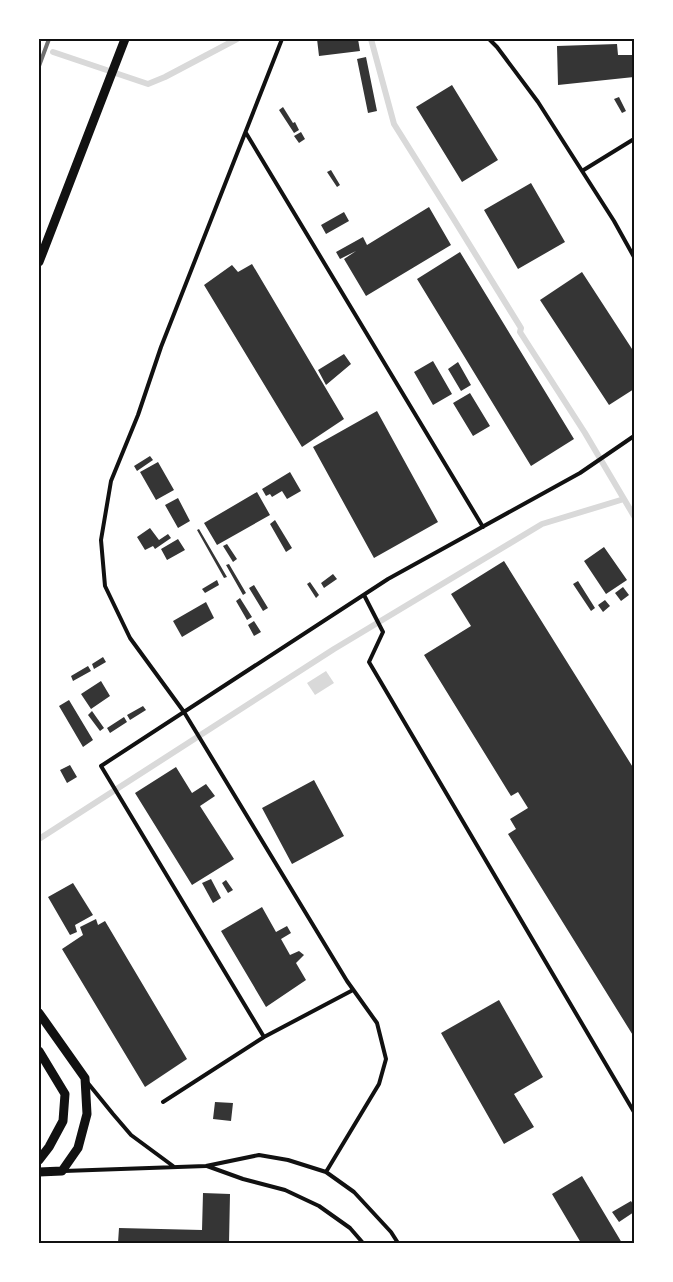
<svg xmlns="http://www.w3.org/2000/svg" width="673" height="1282" font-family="'Sofia Sans Condensed',sans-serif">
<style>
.water{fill:#d9d9d9}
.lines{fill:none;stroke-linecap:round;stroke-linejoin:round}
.stream{stroke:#d9d9d9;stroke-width:6}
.building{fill:#353535}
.service{stroke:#111;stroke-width:4}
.tertiary{stroke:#111;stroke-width:9}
.rail{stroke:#707070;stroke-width:4}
.neatline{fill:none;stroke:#111;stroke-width:2}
</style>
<rect width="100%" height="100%" fill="#fff"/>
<!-- water -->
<path class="water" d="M326 671 334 683 315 695 307 683Z"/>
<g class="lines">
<!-- stream -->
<path class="stream" d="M371 39 394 124 453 218 521 328 520 332 585 433 634 516
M53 52 148 84 165 77 237 39
M39 839 334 649 542 524 624 499"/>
</g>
<!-- building -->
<path class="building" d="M317 39H358L360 51 319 56Z
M617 44 618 55H633L634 77 558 85 557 46Z
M366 57 377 111 368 113 357 59Z
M452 85 498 160 462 182 416 107Z
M619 97 626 111 622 113 614 99Z
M283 107 293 123 295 122 299 130 294 133 279 110Z
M301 132 305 139 299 143 294 136Z
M331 170 340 185 337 187 327 172Z
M531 183 565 242 518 269 484 210Z
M429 207 451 245 366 296 344 259 356 251 340 259 336 252 363 237 367 245Z
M344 212 349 221 326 234 321 225Z
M460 252 574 439 531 466 417 279Z
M252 264 344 419 302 447 204 285 232 265 238 272Z
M582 272 634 352V389L609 405 540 300Z
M344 354 351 364 326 385 318 370Z
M433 361 452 394 433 405 414 372Z
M458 362 471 385 461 391 448 369Z
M470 393 490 426 473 436 453 403Z
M377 411 438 522 374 558 313 447Z
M150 456 153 460 137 471 134 466Z
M158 462 174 490 156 500 140 472Z
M290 472 301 491 287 499 282 491 272 497 270 494 266 496 262 489Z
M257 492 270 515 217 545 204 523Z
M178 498 190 521 178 528 165 505Z
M275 520 292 548 286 552 270 524Z
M150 528 159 540 168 534 171 538 155 549 153 546 145 550 137 537Z
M199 529 227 577 224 578 197 530Z
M178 539 185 550 167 560 161 549Z
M227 544 237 559 233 562 223 546Z
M604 547 627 580 606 594 584 561Z
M504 561 634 769V1037L508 834 516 829 510 819 528 808 518 792 511 796 424 655 471 626 451 594Z
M229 564 246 593 243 595 226 565Z
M333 574 337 579 324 588 321 583Z
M217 580 219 585 205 593 202 589Z
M578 581 595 608 591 611 573 584Z
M310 582 319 595 316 598 307 584Z
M254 585 268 608 263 611 249 588Z
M623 587 629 595 621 601 615 593Z
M240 598 252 617 247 620 236 601Z
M605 600 610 606 603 612 598 605Z
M206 602 214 618 182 637 173 621Z
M254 621 261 632 254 636 248 625Z
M103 657 106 662 94 669 92 664Z
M88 666 91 671 73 681 71 676Z
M101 681 110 696 91 709 81 694Z
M69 700 93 740 83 747 59 706Z
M143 706 146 710 130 720 127 715Z
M92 711 104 728 100 731 88 715Z
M124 717 127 722 110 733 107 728Z
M70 765 77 777 67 783 60 770Z
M176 767 192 793 206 784 215 796 200 806 234 859 192 885 135 793Z
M314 780 344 836 292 864 262 808Z
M211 879 221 898 213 903 202 883Z
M226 880 233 890 228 893 222 883Z
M73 883 93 915 75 925 77 932 70 935 48 897Z
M262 907 276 932 287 926 291 933 281 939 290 955 299 951 304 955 296 963 306 980 266 1007 221 931Z
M96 919 98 925 105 921 187 1059 145 1087 62 949 83 935 80 927Z
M499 1000 543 1077 514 1094 534 1127 504 1144 441 1033Z
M215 1102 233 1103 231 1121 213 1119Z
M582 1176 622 1243H581L552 1194Z
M203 1193 230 1194 229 1243H118L119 1228 202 1230Z
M631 1201 634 1206V1212L619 1222 612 1212Z"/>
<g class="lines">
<!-- service -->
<path class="service" d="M282 39 161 347 138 415 111 481 101 540 105 586 130 638 184 712 347 981 377 1023 386 1059 379 1084 326 1172
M489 39 497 47 538 102 614 221 634 257
M246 133 483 527
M582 171 634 139
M364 595 383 632 369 662 634 1112
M264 1037 101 766 388 579 580 473 634 436
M87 1082 113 1114 131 1135 173 1166
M163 1102 264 1037 353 990
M207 1166 243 1179 285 1190 319 1206 350 1228 363 1243
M64 1171 206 1166 259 1155 288 1160 326 1172 354 1192 391 1232 398 1243"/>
<!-- tertiary -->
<path class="tertiary" d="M39 262 125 39
M39 1013 85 1078 87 1114 78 1148 62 1171 39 1172
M39 1051 65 1094 63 1121 49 1147 39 1160"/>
<!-- rail -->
<path class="rail" d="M39 66 49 39"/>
</g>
<!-- border -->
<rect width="673" height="1282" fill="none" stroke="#ffffff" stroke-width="80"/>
<rect x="40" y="40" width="593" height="1202" class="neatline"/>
</svg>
